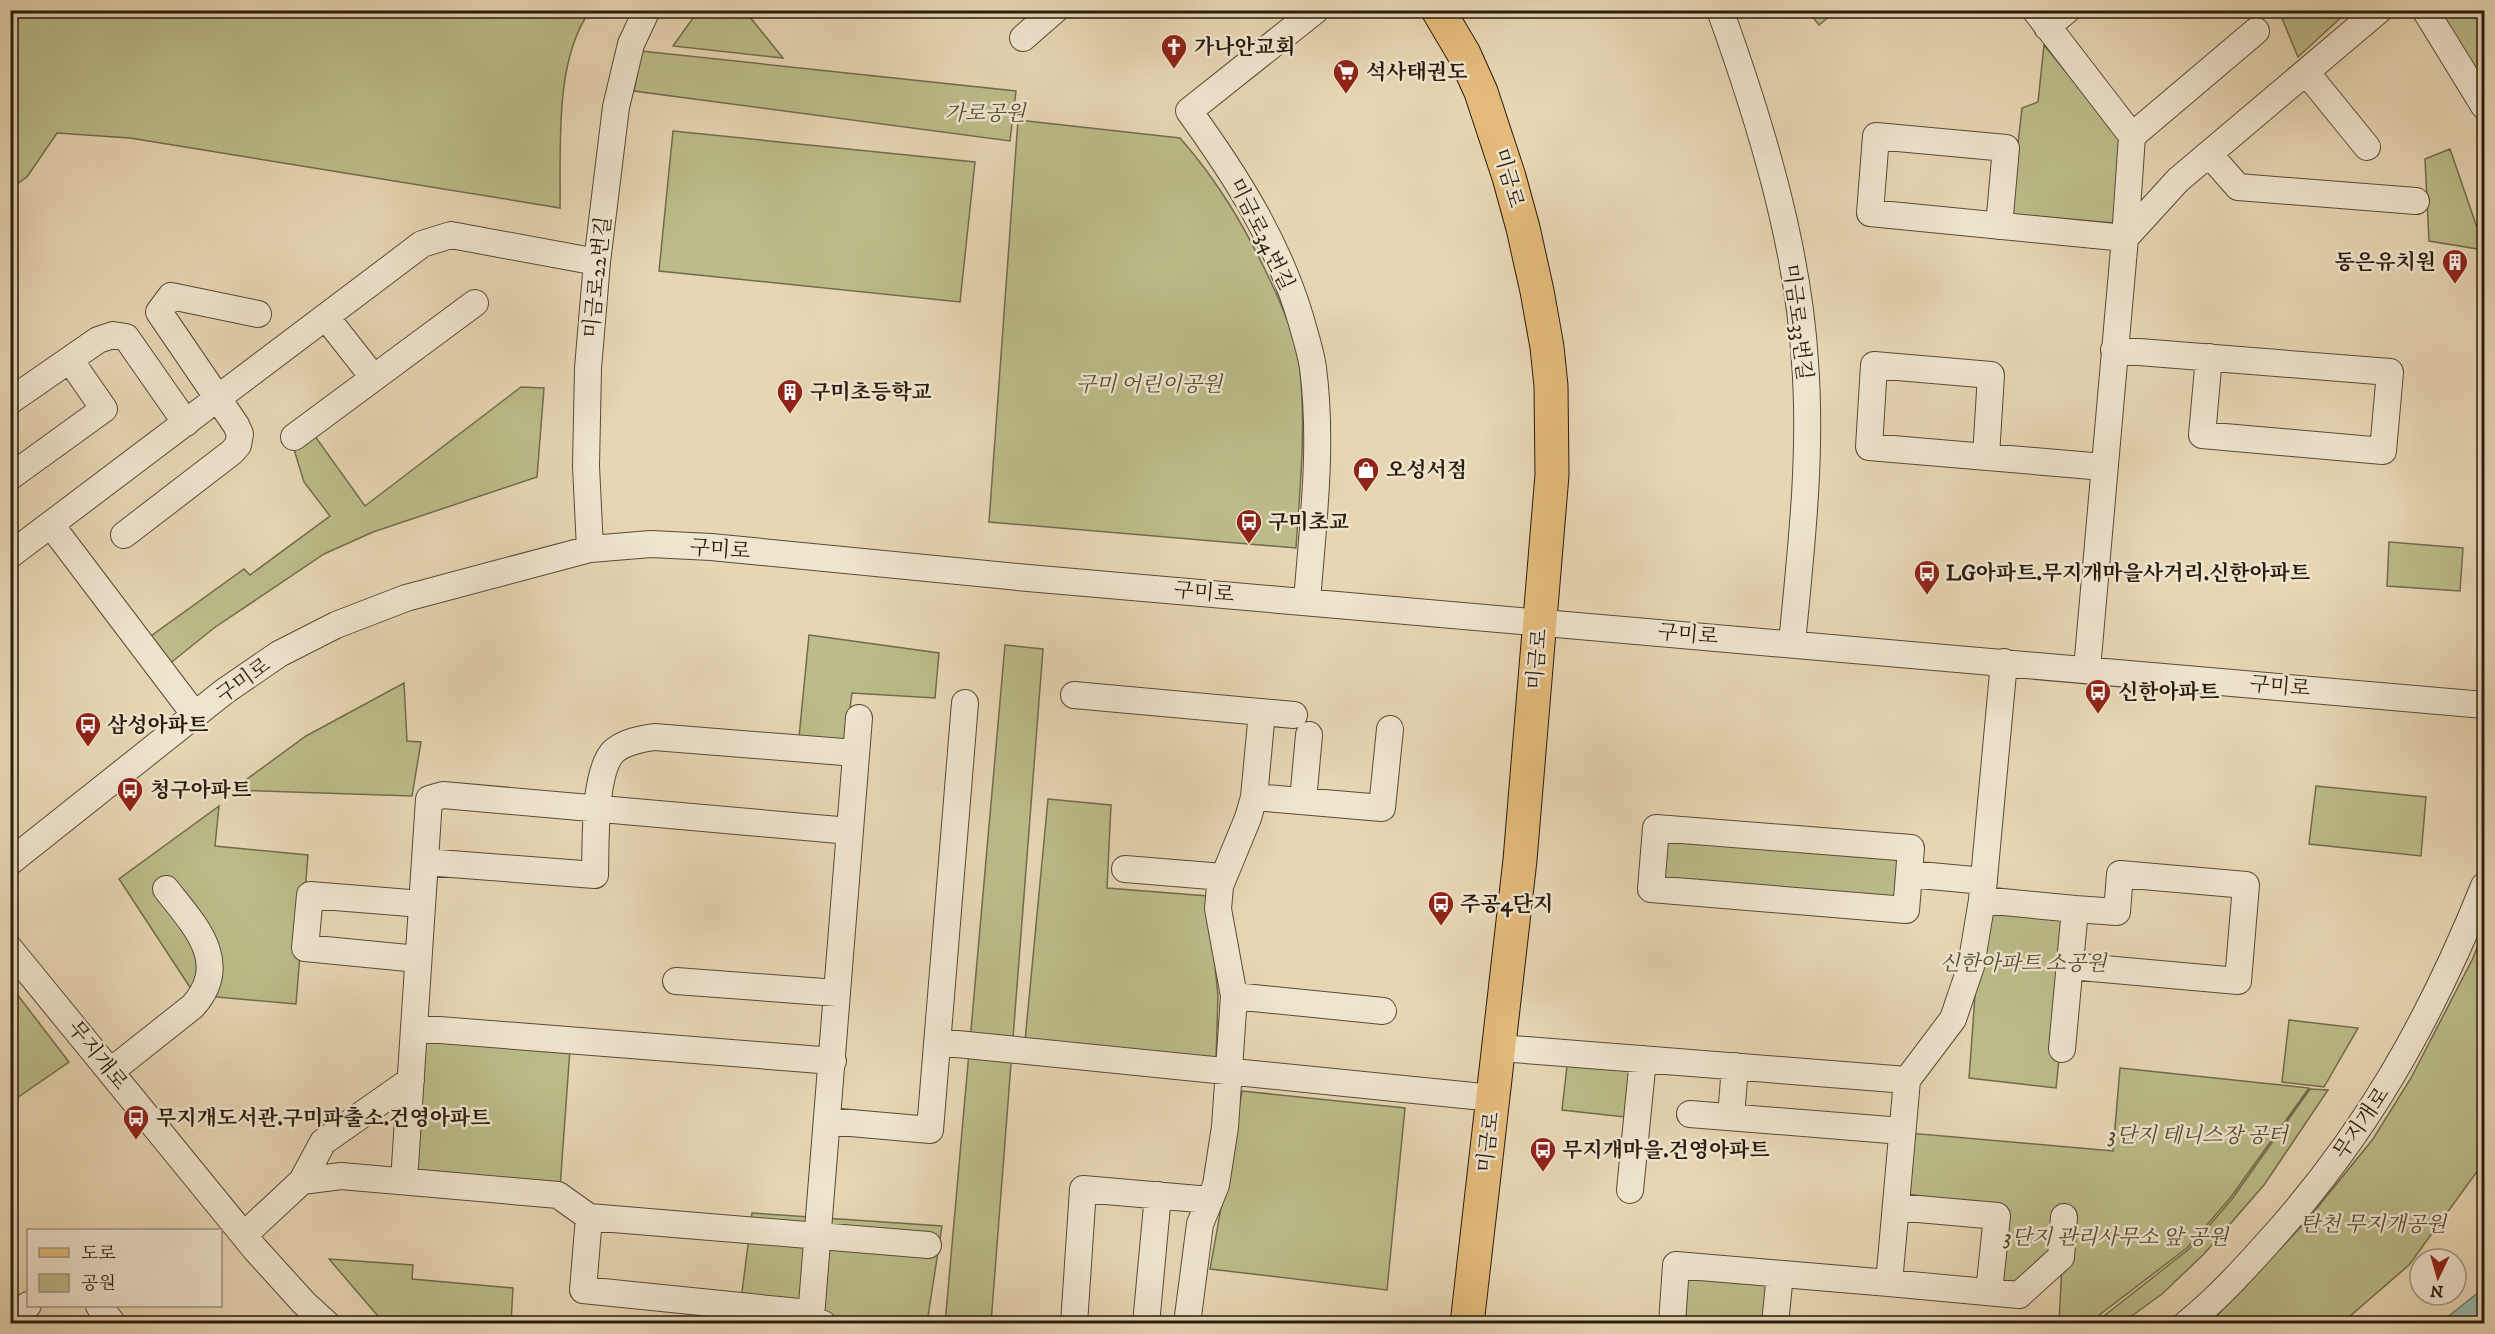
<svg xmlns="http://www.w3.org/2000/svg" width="2495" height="1334" font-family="'IM FELL DW Pica','Noto Serif KR',serif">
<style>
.green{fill:#bbbc89;stroke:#726c4c;stroke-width:1.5}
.water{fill:#97b9ac;stroke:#6b7b6d;stroke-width:1.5}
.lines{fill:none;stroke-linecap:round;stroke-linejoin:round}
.minor-casing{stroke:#584b37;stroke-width:28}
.major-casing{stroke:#291d0e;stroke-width:35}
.minor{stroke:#efe4ce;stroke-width:26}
.major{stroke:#e4bb7a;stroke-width:33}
.labels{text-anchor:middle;stroke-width:5;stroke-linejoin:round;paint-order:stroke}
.poi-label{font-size:21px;font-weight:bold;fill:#291d0e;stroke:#efe4ce;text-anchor:start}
.park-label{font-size:21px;font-style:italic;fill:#554d33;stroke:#efe4ce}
.street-label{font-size:21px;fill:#291d0e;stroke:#efe4ce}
</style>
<rect width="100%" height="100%" fill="#e7d6b3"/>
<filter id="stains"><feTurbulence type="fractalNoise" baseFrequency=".00333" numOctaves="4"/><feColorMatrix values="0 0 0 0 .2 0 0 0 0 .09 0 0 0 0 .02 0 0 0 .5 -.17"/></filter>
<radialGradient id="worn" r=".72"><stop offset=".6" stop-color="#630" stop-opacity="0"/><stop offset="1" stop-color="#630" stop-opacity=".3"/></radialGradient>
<!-- green -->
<path class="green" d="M11 10 590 11C554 60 561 149 560 208L130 138 57 133 27 177 11 188Z
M698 11H745L783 58 673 46Z
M1808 11H1836L1819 25Z
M2279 11H2348L2298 57Z
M2435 11H2484V82Z
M2044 45 2120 138 2114 223 2010 214 2022 108 2038 102Z
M641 51 1016 91 1010 141 634 91Z
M1018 120 1180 138C1218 181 1245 227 1270 280 1283 308 1297 339 1300 370 1306 429 1300 489 1296 548L989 522Z
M673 131 975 162 960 302 659 271Z
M2450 149 2484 248V250L2429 241 2425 159Z
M521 387 544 388 537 477 373 532 324 554 214 628 163 669 144 641 244 569 250 575 330 516 304 482 293 446 312 432 365 506Z
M2389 542 2463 548 2460 591 2387 586Z
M809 635 939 653 935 698 852 693 846 740 799 737Z
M1005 645 1043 649 991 1323 945 1324Z
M404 683 407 741 421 742 412 796 232 790 306 736Z
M2316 786 2426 797 2421 856 2309 844Z
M1048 799 1111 805 1107 888 1208 896 1218 996 1216 1059 1025 1041Z
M219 806 215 846 308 855 296 1004 195 995 119 879Z
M1656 828 1911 848 1906 910 1651 889Z
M1982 900 2075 909 2056 1088 1969 1078Z
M2484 931V1162L2409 1265 2342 1323H2210L2308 1219 2373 1139 2411 1078 2472 960Z
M10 985 69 1062 11 1102H10Z
M2289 1020 2358 1028 2324 1087 2282 1082Z
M420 1037 570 1049 560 1188 409 1174Z
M1568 1057 1639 1062 1634 1118 1562 1110Z
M2120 1068 2309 1088 2231 1197 2187 1248 2094 1319 2074 1323H2059L2063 1243 2019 1295 1989 1292 1997 1216 1896 1207 1909 1133 2113 1151Z
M2310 1089 2328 1090 2264 1185 2204 1254 2162 1294 2122 1323H2095L2189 1249 2232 1199Z
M1242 1091 1405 1108 1387 1290 1210 1269Z
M752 1213 942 1226 927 1323 738 1324Z
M329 1259 413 1265 412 1279 513 1288 511 1323H384Z
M1679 1268 1776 1276 1772 1323 1676 1324Z"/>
<!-- water -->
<path class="water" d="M2484 1288V1323H2440Z"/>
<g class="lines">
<!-- minor casing -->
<g class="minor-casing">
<path id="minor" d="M1720 10C1760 121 1798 245 1805 362 1812 456 1801 550 1792 643
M2425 10 2484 106
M2047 27 2067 10
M1023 38 1055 10
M2306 72 2367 147
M2132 136 2256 31
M2209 154 2238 187 2416 201
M1999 226 2006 148 1876 136 1870 213 2125 238 2132 136 2035 10
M326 317 373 377
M2114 350 2390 372 2383 451 2202 435 2209 357
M10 401 98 340 113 335 126 337 186 423
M294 437 475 303
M1986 456 1991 375 1874 365 1869 447 2104 467
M10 477 104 409 70 360
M51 525 195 715
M124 535 232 452 238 445 240 434 236 425 159 312 171 296 258 314
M590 549 586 466 588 368 597 262 616 107 631 44 647 10
M10 555 422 244 451 235 597 262
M1307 601C1313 524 1323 445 1313 368 1311 352 1305 335 1301 320 1278 242 1236 176 1189 111L1316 10
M2087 669 2125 238 2178 180 2379 10
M1074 695 1294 715
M1254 797 1382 808 1390 729
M1303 801 1309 735
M10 862 225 691 279 654 336 625 406 598 590 549 651 544 711 547 1028 578 2484 705
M425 862 595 875C596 845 593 772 614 751 625 742 640 739 654 737L856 753
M1125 869 1223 877
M1909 874 1911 848 1656 828 1651 889 1906 910 1909 874 1984 881
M1982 900 2075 909 2062 1049
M10 949 255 1249 304 1303 327 1324
M418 959 305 948 310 895 422 904
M2070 966 2238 981 2246 885 2120 874 2117 912 2075 909
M676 981 837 993
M1234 996 1383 1011
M414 1028 833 1061
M937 1042 1493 1098
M1500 1048 1907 1080 1953 1019 1971 966 1982 900 2004 662
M111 1071 193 1006C232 962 194 925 166 889
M1690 1114 1902 1131
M1731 1117 1735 1066
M828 1121 930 1130 965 703
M302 1181 323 1142 411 1080
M404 1181 429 799 443 795 850 831
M1630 1190 1643 1059
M1896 1207 1997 1216 1989 1292
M589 1217 583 1290 799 1312 823 1324
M244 1235 302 1181 341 1176 558 1195 589 1217 928 1245
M1889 1283 2019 1295 2061 1257 2064 1217
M99 1306 113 1324
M811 1317 859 718
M10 1319 28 1305
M1074 1324 1083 1189 1210 1200
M1146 1324 1158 1195
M1187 1324 1200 1224 1216 1185 1225 1127 1234 996 1218 909 1220 886 1248 818 1254 797 1262 712
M1672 1324 1676 1265 1889 1283 1907 1080
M1775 1324 1780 1274
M2186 1324C2215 1301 2240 1274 2264 1247 2364 1138 2429 1023 2484 886"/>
</g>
<!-- major casing -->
<g class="major-casing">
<path id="major" d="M1438 10 1464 54 1481 92 1509 177 1523 228 1537 291 1547 347 1551 386 1552 475 1520 860 1467 1324"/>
</g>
<!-- minor -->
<use href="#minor" class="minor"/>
<!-- major -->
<use href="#major" class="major"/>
</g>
<!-- icons -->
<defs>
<g id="church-pin" transform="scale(1.35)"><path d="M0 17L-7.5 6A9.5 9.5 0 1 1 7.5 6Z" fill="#8f2418" stroke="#efe4ce"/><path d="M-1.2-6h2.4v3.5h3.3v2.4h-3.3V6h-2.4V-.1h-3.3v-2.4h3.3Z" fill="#fff"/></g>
<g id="supermarket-pin" transform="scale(1.35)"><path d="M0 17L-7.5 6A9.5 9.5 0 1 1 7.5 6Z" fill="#8f2418" stroke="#efe4ce"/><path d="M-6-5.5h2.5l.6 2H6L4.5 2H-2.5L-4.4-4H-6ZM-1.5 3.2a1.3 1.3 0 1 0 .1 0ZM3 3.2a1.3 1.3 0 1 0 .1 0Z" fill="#fff"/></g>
<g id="building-pin" transform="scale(1.35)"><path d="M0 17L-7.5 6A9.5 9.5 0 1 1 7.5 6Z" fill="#8f2418" stroke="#efe4ce"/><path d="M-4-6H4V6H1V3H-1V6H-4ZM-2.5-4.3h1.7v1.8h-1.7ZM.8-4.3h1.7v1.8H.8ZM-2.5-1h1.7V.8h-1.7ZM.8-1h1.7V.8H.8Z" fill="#fff"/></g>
<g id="shop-pin" transform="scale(1.35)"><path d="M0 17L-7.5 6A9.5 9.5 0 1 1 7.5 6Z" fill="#8f2418" stroke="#efe4ce"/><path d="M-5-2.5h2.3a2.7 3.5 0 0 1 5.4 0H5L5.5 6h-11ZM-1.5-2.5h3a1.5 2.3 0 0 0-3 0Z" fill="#fff"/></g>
<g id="bus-pin" transform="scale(1.35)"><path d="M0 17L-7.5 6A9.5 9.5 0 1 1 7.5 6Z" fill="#8f2418" stroke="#efe4ce"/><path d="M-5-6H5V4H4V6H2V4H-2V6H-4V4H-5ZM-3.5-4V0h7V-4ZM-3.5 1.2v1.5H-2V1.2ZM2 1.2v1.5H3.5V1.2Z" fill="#fff"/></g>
</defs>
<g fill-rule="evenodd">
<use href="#church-pin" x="1174" y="47"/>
<use href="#supermarket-pin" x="1346" y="72"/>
<use href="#building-pin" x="2455" y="262"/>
<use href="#building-pin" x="790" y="392"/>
<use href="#shop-pin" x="1366" y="470"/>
<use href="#bus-pin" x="1249" y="522"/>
<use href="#bus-pin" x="1927" y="573"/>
<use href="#bus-pin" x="2098" y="692"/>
<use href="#bus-pin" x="88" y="725"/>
<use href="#bus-pin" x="130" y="790"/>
<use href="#bus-pin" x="1441" y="904"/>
<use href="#bus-pin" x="136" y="1118"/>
<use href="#bus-pin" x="1543" y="1150"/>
</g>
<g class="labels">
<!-- poi labels -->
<g class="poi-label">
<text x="1194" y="54">가나안교회</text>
<text x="1366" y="79">석사태권도</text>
<text x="2436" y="269" text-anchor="end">동은유치원</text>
<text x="810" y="399">구미초등학교</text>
<text x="1386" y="477">오성서점</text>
<text x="1268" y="529">구미초교</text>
<text x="1946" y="580">LG아파트.무지개마을사거리.신한아파트</text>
<text x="2118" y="699">신한아파트</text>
<text x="107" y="732">삼성아파트</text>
<text x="150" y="797">청구아파트</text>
<text x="1460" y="911">주공4단지</text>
<text x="156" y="1125">무지개도서관.구미파출소.건영아파트</text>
<text x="1562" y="1157">무지개마을.건영아파트</text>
</g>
<!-- park labels -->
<g class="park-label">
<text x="985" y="120">가로공원</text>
<text x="1149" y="391">구미 어린이공원</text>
<text x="2023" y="970">신한아파트 소공원</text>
<text x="2198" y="1142">3단지 테니스장 공터</text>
<text x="2373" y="1231">탄천 무지개공원</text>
<text x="2116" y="1244">3단지 관리사무소 앞 공원</text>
</g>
<!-- street labels -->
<g class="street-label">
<text transform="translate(1509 178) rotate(74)" y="7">미금로</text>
<text transform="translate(1262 234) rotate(64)" y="7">미금로34번길</text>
<text transform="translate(597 277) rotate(-84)" y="7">미금로22번길</text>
<text transform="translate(1798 322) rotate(83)" y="7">미금로33번길</text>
<text transform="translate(720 549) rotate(4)" y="7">구미로</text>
<text transform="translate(1204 592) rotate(5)" y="7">구미로</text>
<text transform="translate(1688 634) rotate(5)" y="7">구미로</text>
<text transform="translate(1537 659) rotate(-85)" y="7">미금로</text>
<text transform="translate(243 680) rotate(-36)" y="7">구미로</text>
<text transform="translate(2280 686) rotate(5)" y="7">구미로</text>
<text transform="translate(98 1055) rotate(51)" y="7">무지개로</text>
<text transform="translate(2361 1123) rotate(-56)" y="7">무지개로</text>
<text transform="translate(1488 1142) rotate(-83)" y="7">미금로</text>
</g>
</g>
<!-- margin -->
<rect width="2495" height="1334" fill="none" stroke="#e7d6b3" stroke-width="36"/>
<rect x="12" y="12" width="2471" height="1310" fill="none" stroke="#291d0e" stroke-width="3"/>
<rect x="18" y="18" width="2459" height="1298" fill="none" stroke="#291d0e" stroke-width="1.5"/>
<!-- legend -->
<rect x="27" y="1229" width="195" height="78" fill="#efe4ce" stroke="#a09481" stroke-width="1.5"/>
<rect x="39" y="1248" width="30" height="9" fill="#e4bb7a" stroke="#a09481" stroke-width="1.5"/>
<text x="81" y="1259" font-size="18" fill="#291d0e">도로</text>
<rect x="39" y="1274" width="30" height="18" fill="#bbbc89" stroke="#a09481" stroke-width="1.5"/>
<text x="81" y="1289" font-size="18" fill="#291d0e">공원</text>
<!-- north arrow -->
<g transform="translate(2438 1277) rotate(185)"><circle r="28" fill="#efe4ce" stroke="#a09481" stroke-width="1.5"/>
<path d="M0-4.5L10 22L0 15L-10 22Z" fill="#8f2418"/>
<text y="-9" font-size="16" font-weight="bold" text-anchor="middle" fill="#291d0e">N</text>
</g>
<rect width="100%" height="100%" filter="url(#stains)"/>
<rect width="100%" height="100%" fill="url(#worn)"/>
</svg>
